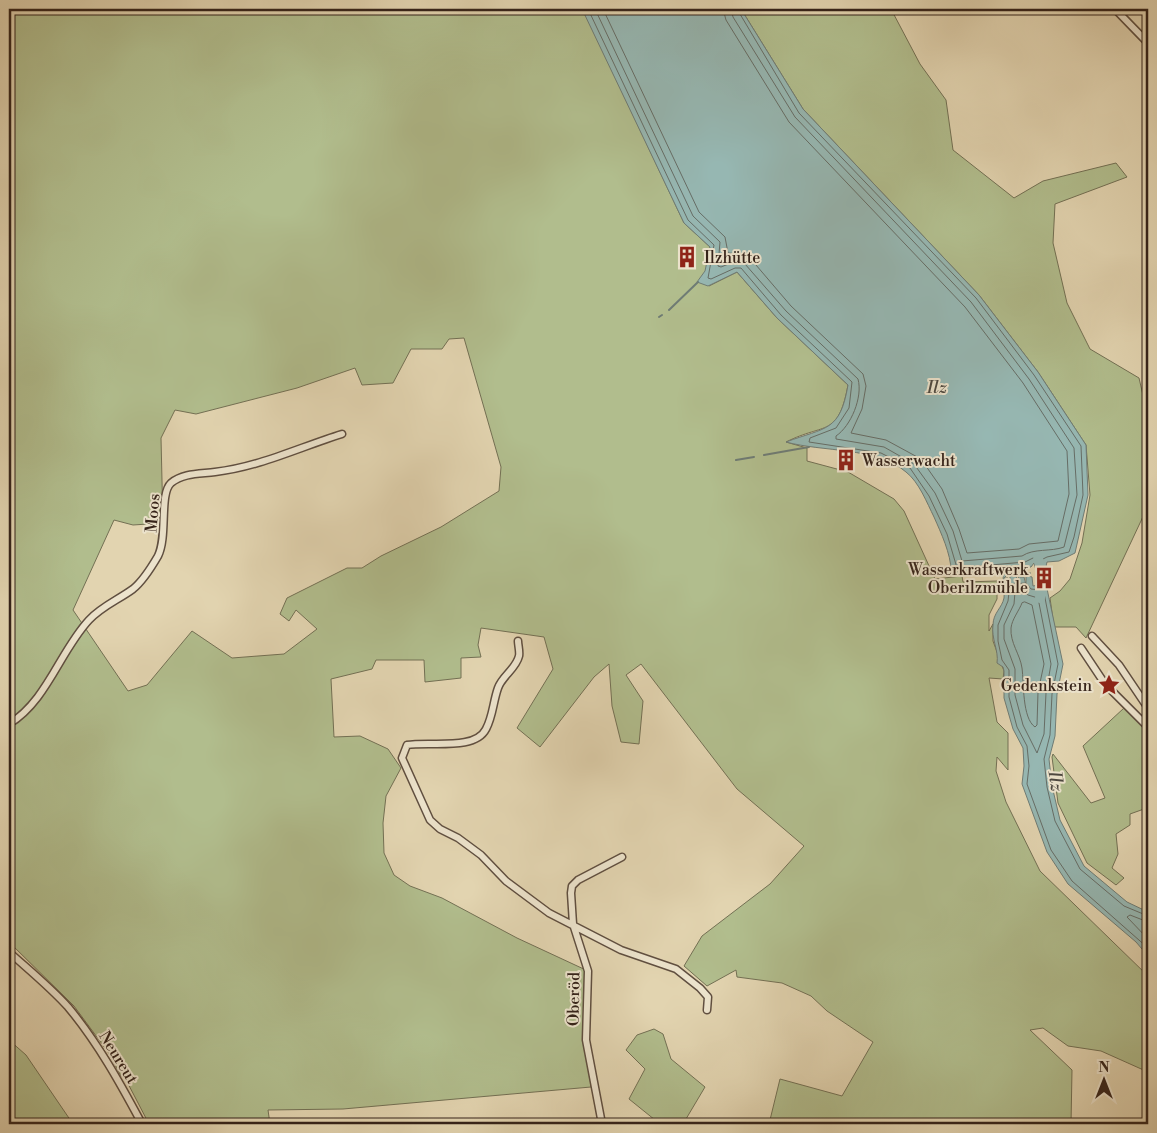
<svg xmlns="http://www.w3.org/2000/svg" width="1157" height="1133" font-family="'Libre Bodoni',serif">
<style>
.green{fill:#b1bd8d;stroke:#737054;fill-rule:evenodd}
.water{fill:#96b7b2;stroke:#6f7c75}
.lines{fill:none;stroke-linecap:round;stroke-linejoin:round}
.shore{stroke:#666d66;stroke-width:1}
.stream{stroke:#6f7c75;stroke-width:2}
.river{stroke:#96b7b2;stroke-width:10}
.minor-casing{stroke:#604f40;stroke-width:9}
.minor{stroke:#ece3cc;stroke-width:6}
.labels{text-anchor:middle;stroke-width:4;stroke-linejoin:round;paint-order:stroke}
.poi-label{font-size:16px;fill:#35231a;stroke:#ece3cc;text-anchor:start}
.street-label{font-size:16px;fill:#35231a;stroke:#ece3cc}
.water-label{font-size:18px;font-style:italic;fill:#4d4840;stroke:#ece3cc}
</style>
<rect width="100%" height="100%" fill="#e2d4b0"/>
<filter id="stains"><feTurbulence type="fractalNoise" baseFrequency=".004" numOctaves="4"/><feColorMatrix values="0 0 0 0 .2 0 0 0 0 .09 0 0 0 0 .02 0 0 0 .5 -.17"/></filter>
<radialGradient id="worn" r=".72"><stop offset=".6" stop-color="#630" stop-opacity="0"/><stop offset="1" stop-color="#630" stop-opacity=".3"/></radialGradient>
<!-- green -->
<path class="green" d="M9 9H583L684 223 710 247 709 286 737 272 777 318 848 385C838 438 826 422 786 442L807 448V461L848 472 894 499 904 511 935 579 962 576 963 582 997 581V599L989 615V631L993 624V641L1004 671 1003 679 989 678 997 722 1008 733V770L997 757 996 771 1006 802 1040 871 1148 976V1072L1101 1051 1068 1046 1043 1028 1030 1030 1072 1070 1071 1124H769L780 1079 842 1096 873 1042 827 1011 811 996 782 983 737 977 736 970 707 986 684 966 702 936 770 884 804 846 737 789 641 664 626 675 643 701 639 744 621 742 612 706 609 664 594 677 540 747 517 728 553 669 544 637 481 628 478 645 481 657 461 658V678L425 682 424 660H376L372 669 331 679 334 737 360 736 388 749 401 768 386 796 383 823 384 853 394 875 410 886 442 898 517 938 588 971 586 1040 591 1087 343 1109 268 1110 270 1124H149L124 1076H121L108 1052 74 1006 9 942ZM464 338 501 467 499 491 441 527 381 556 362 568H347L287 598 280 614 289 621 296 610 317 629 284 654 232 658 192 631 147 685 128 691 73 610 114 520 133 525 163 523 161 438 175 410 196 414 297 388 355 368 362 385 393 383 411 349H442L449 339Z
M741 9H891L920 64 946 100 953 150 1014 198 1043 181 1116 163 1127 177 1055 204 1053 243 1067 303 1090 349 1139 378 1148 417V506L1086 638 1076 627H1054L1050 598 1060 591 1070 579 1082 543 1090 495 1086 445 1038 372 979 295 803 109Z
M1124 708 1148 731V758L1143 769 1144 809 1130 814V825L1116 834 1118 854 1112 868 1124 878 1116 885 1087 863 1058 803 1052 757 1053 754 1091 803 1105 798 1083 746Z
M654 1029 663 1034 671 1059 705 1087 683 1124H660L629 1099 645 1069 626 1050 637 1035Z
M9 1040 26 1055 73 1124H9Z"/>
<!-- water -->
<path class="water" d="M582 9H741L803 109 979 295 1038 372 1086 445 1088 495 1075 553 1059 561 1047 562 1045 570H1036L1034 563 1031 567 952 574 958 571H951C951 554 941 533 934 517 927 503 919 482 906 472 877 447 822 452 786 442 826 427 840 432 848 385L777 318 737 272 708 286 697 282 705 271 710 247 684 223Z
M1019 573H1024L1020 577H1024L1026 585V573H1031L1028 576 1032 577 1033 586 1046 584 1063 664 1057 694 1055 736 1049 759 1052 786 1060 820 1084 866 1127 902 1148 912V956L1136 942 1068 884 1047 852 1022 784 1024 766 1023 748 1013 729 1004 698V671L1003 667 997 663C999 651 991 638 993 625 993 613 1002 608 1004 598 1005 591 1003 582 1003 574H1008L1004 578H1008L1010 586V574H1016L1018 585Z"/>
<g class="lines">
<!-- shore -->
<path class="shore" d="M588 9 688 220 714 245 708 278 711 279 735 268H741L781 315 852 382 849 408 836 428 810 438 809 442 881 453 910 468 929 496 947 534 957 568 1025 562 1033 558 1041 560 1047 557 1069 552 1074 537 1083 495 1081 446 1034 375 976 298 799 113 737 9
M595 9 693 216 720 242 718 266 721 267 736 261 745 264 786 311 858 379C863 397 851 426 836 436V439L884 447 914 464 935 493 953 531 962 561 1022 556C1034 548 1051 552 1064 547L1077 495 1074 448 1029 379 971 302 795 117 733 17 731 9
M603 9 699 212 725 237 728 253 741 254 750 258 791 306 863 374 866 386 862 409 851 433 886 440 921 459 942 489 959 529 967 553 1019 549 1029 544 1058 541 1069 494 1067 451 1023 383 965 307 789 122 726 20 723 9
M1022 590 1028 595 1038 598 1051 664 1046 693 1044 734 1037 753 1023 725 1015 695V669L1004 639V625L1014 604 1015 592Z
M1025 602 1032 605 1044 664 1038 692 1037 725 1035 727C1022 718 1024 683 1022 668 1020 654 1010 643 1011 628 1012 619 1019 611 1022 603Z
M1148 916 1124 906 1080 869 1055 821 1047 787 1044 759 1050 735 1052 694 1058 664 1044 593 1041 590 1031 589 1026 583 1010 584 1008 601 998 625V641L1002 660 1009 670V697L1017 727 1027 746 1029 766 1027 784 1051 850 1072 881 1148 948
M1148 922 1130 915 1127 917 1148 939"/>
<!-- stream -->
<path class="stream" d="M669 310 698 282
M659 317 662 315
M764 455 809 447
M736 460 754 457"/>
<!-- river -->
<path class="river" d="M1038 559 1042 570 1040 598"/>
<!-- minor casing -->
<g class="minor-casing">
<path id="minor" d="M1115 9 1148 43
M1092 636 1119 665 1148 708
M518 641C518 645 520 652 519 656 516 669 502 676 498 688 493 702 493 716 486 729 475 751 430 741 407 745L402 758 430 820 440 829 458 838 481 855 506 881 549 913 621 950 676 969 700 988 708 997 707 1010
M1081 648 1105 684 1148 727
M9 724C47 701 60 651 89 620 102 606 118 600 133 589 143 581 151 568 158 556 168 536 159 494 171 483 183 473 200 474 215 472 259 467 300 447 342 434
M9 952C29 970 50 987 68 1007 98 1043 120 1083 142 1124
M602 1124 586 1040 588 971 573 924 571 893 572 886 578 880 622 857"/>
</g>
<!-- minor -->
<use href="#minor" class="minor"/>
</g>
<!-- icons -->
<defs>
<g id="building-bare" transform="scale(1.725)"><path d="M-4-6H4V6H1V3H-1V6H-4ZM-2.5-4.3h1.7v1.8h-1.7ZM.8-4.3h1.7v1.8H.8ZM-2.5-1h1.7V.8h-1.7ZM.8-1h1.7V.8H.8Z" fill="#8f2418" stroke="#ece3cc" stroke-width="2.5" paint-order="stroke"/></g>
<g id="sight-bare" transform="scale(1.725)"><path d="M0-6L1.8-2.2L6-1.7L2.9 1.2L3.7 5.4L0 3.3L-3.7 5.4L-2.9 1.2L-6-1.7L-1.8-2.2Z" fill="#8f2418" stroke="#ece3cc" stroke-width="2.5" paint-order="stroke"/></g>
</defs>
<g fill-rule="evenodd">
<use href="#building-bare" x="687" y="257"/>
<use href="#building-bare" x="846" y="460"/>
<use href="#building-bare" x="1044" y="578"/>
<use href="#sight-bare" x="1109" y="685"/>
</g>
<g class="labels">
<!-- poi labels -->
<g class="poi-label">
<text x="704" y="263">Ilzhütte</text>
<text x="862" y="466">Wasserwacht</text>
<text x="1028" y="575" text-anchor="end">Wasserkraftwerk<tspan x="1028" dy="18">Oberilzmühle</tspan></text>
<text x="1092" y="691" text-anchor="end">Gedenkstein</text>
</g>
<!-- street labels -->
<g class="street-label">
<text transform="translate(152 513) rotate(-85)" y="6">Moos</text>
<text transform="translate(573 999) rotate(-89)" y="6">Oberöd</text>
<text transform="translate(119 1057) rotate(58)" y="6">Neureut</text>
</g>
<!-- water labels -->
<g class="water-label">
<text x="937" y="393">Ilz</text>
<text transform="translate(1056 781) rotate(82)" y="6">Ilz</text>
</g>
</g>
<!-- margin -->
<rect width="1157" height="1133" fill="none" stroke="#e2d4b0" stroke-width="30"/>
<rect x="10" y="10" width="1137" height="1113" fill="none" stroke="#35231a" stroke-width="2.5"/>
<rect x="15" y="15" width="1127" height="1103" fill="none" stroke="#35231a"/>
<!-- north arrow -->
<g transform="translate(1104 1080)" stroke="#ece3cc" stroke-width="4" paint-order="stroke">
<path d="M0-4L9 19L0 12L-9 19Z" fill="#35231a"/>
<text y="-8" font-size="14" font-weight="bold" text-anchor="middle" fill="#35231a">N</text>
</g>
<rect width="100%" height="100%" filter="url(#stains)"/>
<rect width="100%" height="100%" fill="url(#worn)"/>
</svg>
